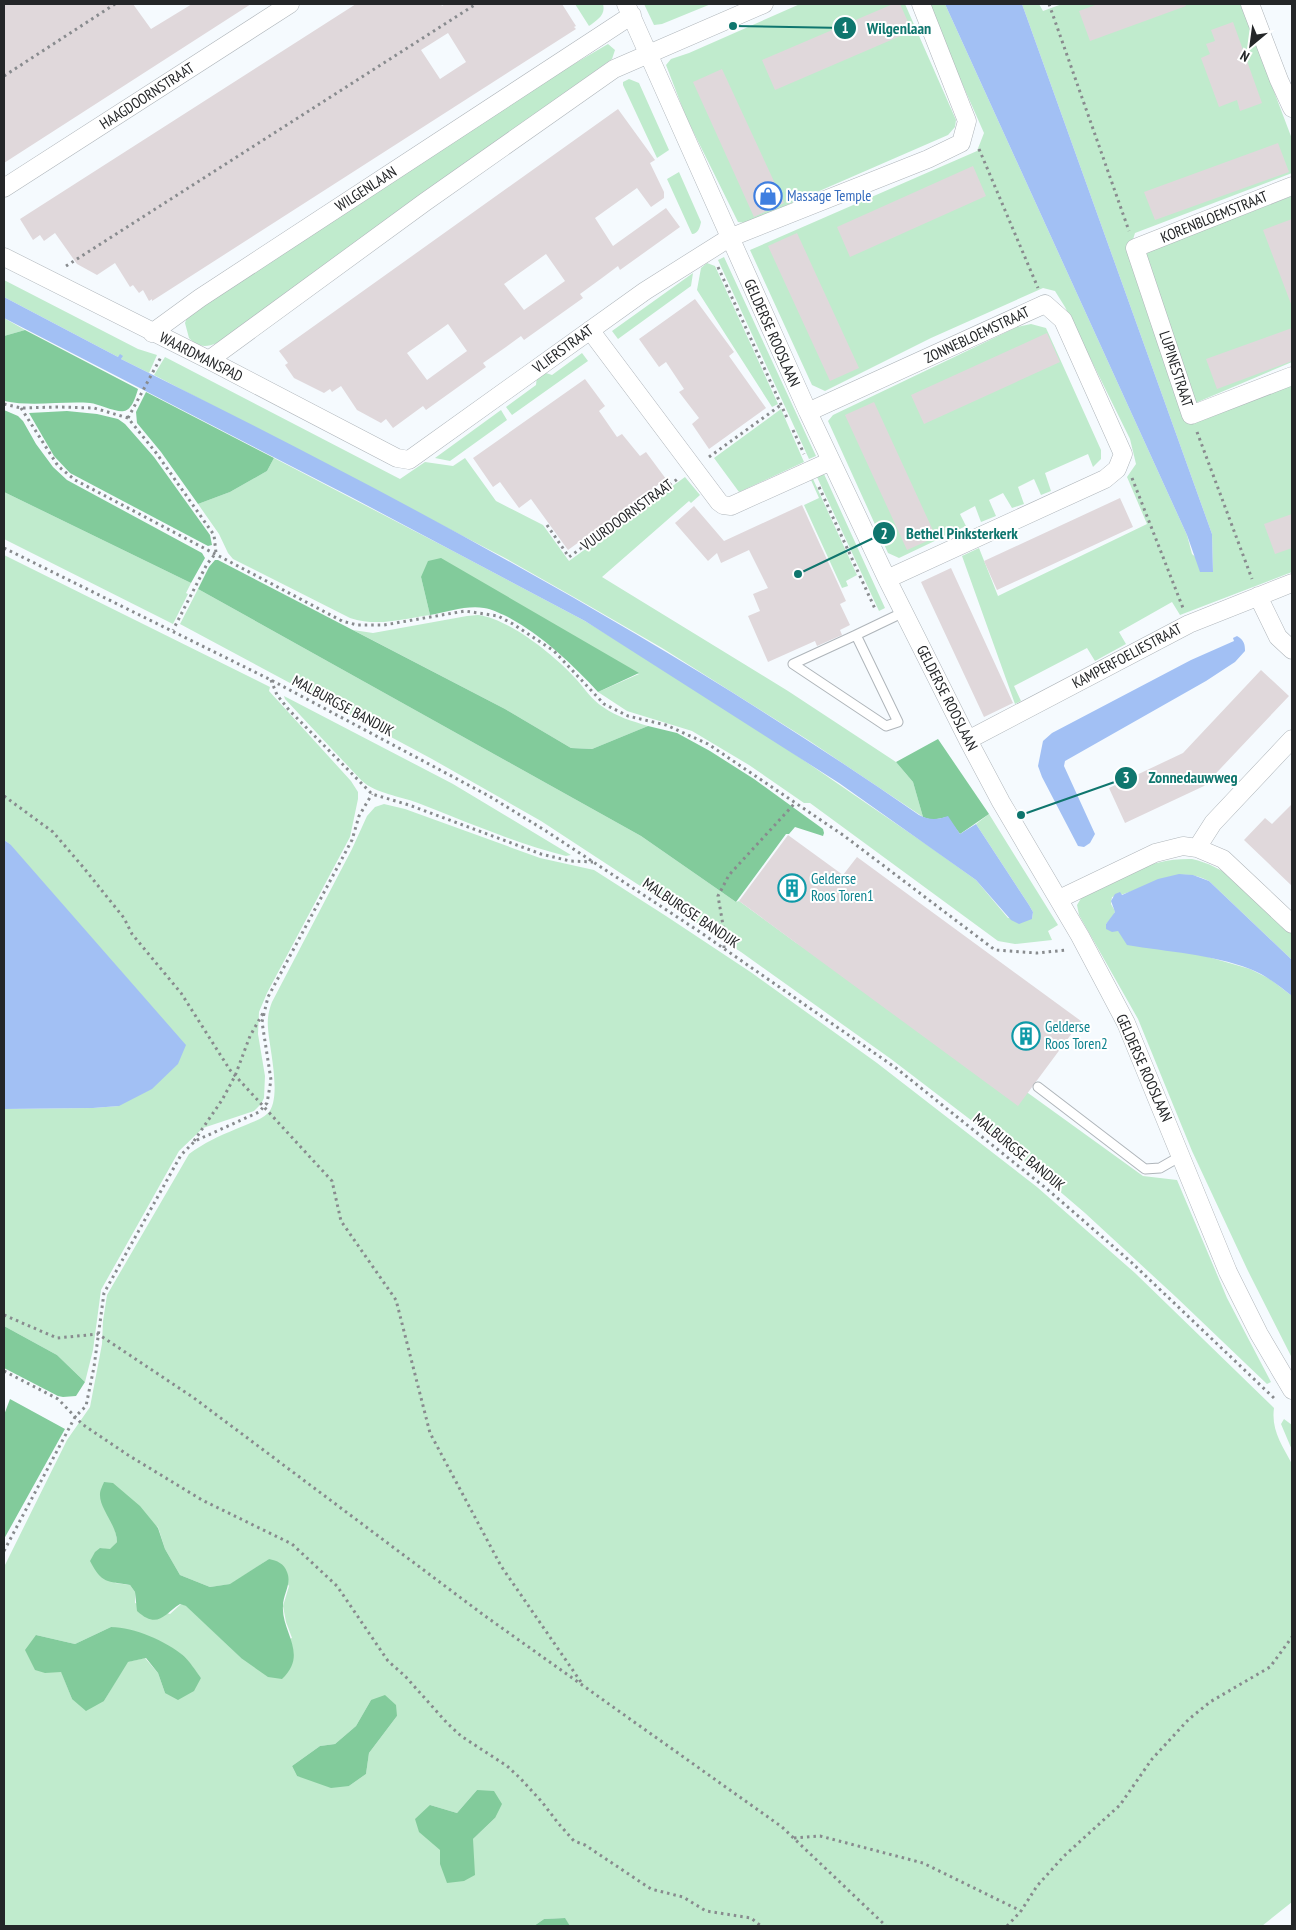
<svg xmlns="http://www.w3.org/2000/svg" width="1296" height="1930" font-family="'PT Sans Narrow',sans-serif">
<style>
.green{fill:#c0ebcd;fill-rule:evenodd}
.forest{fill:#82cb9b}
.water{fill:#a2c0f4}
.building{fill:#e0d8db;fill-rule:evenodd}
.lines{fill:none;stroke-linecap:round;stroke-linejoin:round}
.service-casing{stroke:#afb5ba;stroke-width:11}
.minor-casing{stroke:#afb5ba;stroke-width:19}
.path{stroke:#888b8e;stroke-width:3;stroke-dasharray:2.5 4;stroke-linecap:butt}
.service{stroke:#fff;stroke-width:9}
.minor{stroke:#fff;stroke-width:18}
.labels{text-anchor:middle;stroke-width:4;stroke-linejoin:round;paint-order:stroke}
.street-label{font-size:15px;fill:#242628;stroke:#fff}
.shop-label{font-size:15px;fill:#366cbe;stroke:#fff;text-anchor:start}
.culture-label{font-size:15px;fill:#0d838f;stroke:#fff;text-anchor:start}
.leader{fill:none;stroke:#0f766e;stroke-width:2}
.callout-dot{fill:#0f766e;stroke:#fff;stroke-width:2}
.mark-label{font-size:15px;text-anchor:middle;font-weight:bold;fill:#fff}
.callout-label{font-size:16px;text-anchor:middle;font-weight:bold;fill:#0f766e;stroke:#fff;stroke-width:4;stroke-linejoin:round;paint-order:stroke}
</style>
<rect width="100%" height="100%" fill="#f5fafe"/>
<!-- green -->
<path class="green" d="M575 4H603C606 15 597 20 589 26Z
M644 4H711L662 24 654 25Z
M800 4H905L956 120 955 127 948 135 746 223 738 222 686 117 666 65 671 59 689 53Z
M927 4H945L1187 535 1192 554 1213 572 1212 534 1022 4H1039L1043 11 1062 4H1241L1292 139V173L1135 233 1131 246 1193 421 1292 384V572L1180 615 1172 602 1119 632 1126 644 1095 661 1087 648 1014 686 1021 701 1015 704 962 556 979 548 998 596 1147 524 1127 477 1136 464 1130 439 1065 307 1055 291 1043 288 931 338 825 391 812 385 750 250 977 151 984 133Z
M608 44 615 50 612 59 217 343C205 348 198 347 189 338L185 323 188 315 545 81Z
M629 79 639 83 669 150 657 158 623 85V82Z
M679 172 701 222C700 227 698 234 692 234L667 179Z
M1292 196V362L1193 404 1140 255Z
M724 257 816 456 809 459 718 260Z
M707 263 715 266 778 404 772 407 697 290 701 268Z
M693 273 691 286 618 339 612 331Z
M4 280 138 349 157 355 149 373 121 359 122 356 118 357 4 297Z
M4 318 25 330 4 336Z
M1031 324 1046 328 1101 450V459L1093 467 1088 454 1045 473 1051 491 1041 495 1034 479 1018 487 1024 504 1012 508 1003 493 989 500 996 516 981 522 975 506 960 514 966 526 899 558 888 553 828 421 833 415 1017 327Z
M582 353 588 361 512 415 506 407 536 385 537 376 543 372 552 375Z
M165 357 400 479 425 462 453 466 465 458 496 501 543 525 569 561 685 477 700 495 691 503 689 501 602 577 788 691 896 762 913 782 923 817 808 740 662 648 579 600 505 558 154 375Z
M781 409 804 462 739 492 714 458Z
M501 410 507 420 450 461 435 458Z
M274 458 453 551 585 621 616 640 783 746 930 847 976 880 1008 918 1032 919 1033 912 1029 905 976 824 989 814 1058 925 1048 931 1052 940 1015 944 998 941 810 803H804L749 765 692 731 627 711 598 692 639 674 421 577 430 615C402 619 378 627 350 618L233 559 228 553 219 534 198 504 230 492 267 471Z
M824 474 885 608 879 611 817 477Z
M813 479 857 575 846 581 848 586 842 588 804 505 819 498 811 480Z
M4 492 191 583 186 593 188 594 173 624 4 539Z
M4 555 270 687 269 691 351 781 358 792V799L350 837 267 993 259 1012 258 1034 265 1076 264 1098 261 1104 254 1111 203 1128 179 1151 101 1290 93 1350 85 1382 57 1355 4 1326V1109L93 1108 119 1106 10 844 4 840Z
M198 589 641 836 736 902 739 901 795 942 1028 1093 1143 1176 1177 1180 1227 1298 1271 1382 1267 1384 1176 1297 1085 1213 1022 1159 891 1059 741 952 541 821 432 759 180 624Z
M478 615C510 619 555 656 576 679 585 689 592 700 603 707 617 717 632 721 648 726L592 749 571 748 505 709 353 630 373 633 467 616Z
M284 696 453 784 571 855 566 856C515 843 467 822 418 803 400 796 377 794 362 781L285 699Z
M384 804 405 809 540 858 594 870 666 916 752 973 877 1063 1037 1187 1135 1273 1274 1408C1271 1430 1282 1445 1292 1464V1902L1262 1926H570L564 1918 544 1919 534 1926H4V1567L67 1440 90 1407 102 1344 103 1321 107 1295 189 1154C204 1143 219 1136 236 1129 246 1124 259 1121 267 1114 283 1100 269 1047 268 1028 267 1018 269 1010 272 1002L352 849 367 816 375 807ZM100 1494 158 1527 165 1549 180 1575 210 1587 231 1584 269 1559 289 1586 283 1606 286 1622 292 1638 241 1658 187 1606 181 1604 170 1614 135 1603V1592L130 1585 115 1583 100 1548 110 1550 117 1542C117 1528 105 1508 100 1494ZM111 1627 155 1639 184 1656 201 1678 165 1693 158 1673 145 1658 127 1662 104 1701 72 1699 61 1671 36 1635 75 1644ZM371 1700 397 1716 369 1753 366 1774 349 1786 297 1776 292 1766 320 1746 335 1744 356 1726ZM477 1790 495 1818 473 1839 440 1864V1850L430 1805 457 1813Z
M1192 859C1234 868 1262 905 1292 933V960L1209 881C1175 862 1145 891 1112 897L1111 904 1115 911 1114 916 1106 924 1118 931 1250 969 1270 979 1292 996V1358L1248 1271 1192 1151 1138 1019 1079 915 1077 905 1083 895C1120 877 1149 858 1192 859Z
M1284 1419 1292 1425V1450L1281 1424Z"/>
<!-- forest -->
<path class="forest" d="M25 330 138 389C136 396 132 410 124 411 117 413 99 404 90 403 61 401 32 407 4 401V336Z
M146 392 274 458 267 471 230 492 198 504 161 452 137 423 136 412Z
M4 410 18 416 23 421 36 444 53 467 67 480 202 553 205 558 191 583 4 492Z
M67 411 97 414 118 419 125 424 154 457 210 535 212 545 208 546 70 473 54 456 29 413Z
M441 558 639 673 598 692C571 663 542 635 506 616 499 613 492 609 484 608 467 605 447 612 430 615L421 577 428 561Z
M215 560H218L505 709 571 748 592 749 648 726 677 733 710 751 754 779 823 829 824 833 823 836 795 827 789 834H786L736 902 641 836 198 589 209 567Z
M938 739 989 814 960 834 947 817C939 819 931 821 923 817L913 782 896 762Z
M4 1326 57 1355 85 1382 76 1396 63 1397 58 1396 4 1368Z
M10 1399 65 1429 4 1539V1415Z
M104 1482 113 1483 140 1506 158 1528 165 1549 180 1575 210 1587 230 1584 269 1559C277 1561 284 1563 287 1572 292 1584 283 1594 283 1606 281 1632 309 1654 282 1679L268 1677 241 1658 186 1606 180 1604C164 1614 158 1630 137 1611L135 1592 130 1585C107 1581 102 1584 90 1561L95 1552 100 1548 110 1549 117 1542C117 1525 99 1508 100 1494 100 1490 103 1485 104 1482Z
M111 1627C134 1627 166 1641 184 1656 190 1662 196 1671 201 1678L194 1691 178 1700 165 1693 158 1673 146 1658 128 1662 104 1701 86 1711 72 1699 61 1672 45 1673 35 1670 25 1650 36 1635 75 1644Z
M385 1695 396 1705 397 1716 369 1753 366 1774 349 1786 331 1788 297 1776 292 1766 320 1746 335 1744 356 1726 371 1700Z
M477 1790 494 1791 502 1804 495 1818 473 1839 475 1875 464 1881 447 1883 440 1864V1850L419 1832 415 1819 430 1805 457 1813Z
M565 1918 570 1926H534L544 1919Z"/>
<!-- water -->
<path class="water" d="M945 4H1022L1212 534 1213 572H1200L1187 535Z
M4 297 118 357 120 354 123 356 121 359C396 495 667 640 919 815 929 820 937 820 948 816L960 834 976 824 1029 905 1033 912 1032 919 1019 924 1011 920 976 880 839 783 585 621 353 498 4 318Z
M1237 636C1244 640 1245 644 1245 651L1235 662 1206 681 1065 761 1064 766 1095 834 1090 843 1084 847 1078 846 1042 777 1038 766 1043 741 1052 733 1191 660 1234 641 1233 638Z
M4 840 10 844 186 1045 178 1064 152 1089 119 1106 93 1108 4 1109Z
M1179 874 1193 875 1209 881 1292 960V996C1279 986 1266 975 1250 969 1211 954 1168 952 1127 945L1118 931 1112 932 1106 929V924L1115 912 1111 901 1115 894 1120 892 1122 895 1158 879Z"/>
<!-- building -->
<path class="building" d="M4 4H133L151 29 192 4H251L4 163Z
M356 4H441L442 6 445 4H562L576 26 574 27 576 29 152 301V299L149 301 143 290 139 293 133 285 130 287 115 263 97 275 77 264 55 233 44 241 40 235 33 240 20 219ZM448 33 466 62 440 79 421 50Z
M893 4H900L912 31 775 90 762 60Z
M1098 4H1185L1186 6 1090 41 1079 11Z
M1233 22 1262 103 1240 111 1237 100 1219 107 1201 58 1210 54 1206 44 1215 41 1211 30Z
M722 69 784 203 754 217 693 82Z
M618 109 655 160 650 163 664 192V198L651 207 637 188 595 218 613 246 666 208 680 227 620 270 618 266 602 278 580 294 583 298 524 340 521 336 506 347 483 363 486 367 426 410 423 406 393 428 386 419 381 423 357 410 341 386 332 392 330 389 324 393 294 378 285 365 288 363 279 351ZM546 254 565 281 524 310 504 284ZM448 324 467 351 427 380 407 353Z
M1278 143 1289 172 1155 220 1144 192Z
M973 166 986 196 850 257 837 227Z
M1292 219V303L1291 304 1263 230Z
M797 233 859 368 830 381 768 246Z
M695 299 734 352 729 356 766 408 709 449 692 424 699 418 679 392 684 389 666 362 659 367 639 339Z
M1292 328V361L1217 389 1206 359Z
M1047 333 1060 362 924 424 911 395Z
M585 379 605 406 599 411 617 437 622 434 640 456 646 452 666 479 568 550 531 499 519 508 500 482 493 487 473 458Z
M874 402 936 537 907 550 845 415Z
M1120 498 1133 527 997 590 984 561Z
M802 505 846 601 840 604 850 625 840 630 842 635 817 646 815 641 768 662 748 616 760 611 753 594 768 588 749 550 721 563 717 553 708 561 675 523 694 506 724 541Z
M1292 514V548L1275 554 1264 524Z
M951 568 1013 703 984 717 921 582Z
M1261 670 1289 696 1204 786 1125 823 1109 788 1183 753Z
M1292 804V886L1244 840 1265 818 1272 824Z
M788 835 843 875 857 857 1081 1021 1018 1106 739 901Z"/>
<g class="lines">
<!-- service casing -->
<g class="service-casing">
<path id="service" d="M856 635 793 664 886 726 898 722 856 635 904 612
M1038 1087 1145 1169 1160 1168 1181 1156"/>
</g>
<!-- minor casing -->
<g class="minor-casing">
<path id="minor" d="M626 4 808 412 887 579 968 740 1001 802 1080 936 1126 1023 1228 1272 1259 1334 1292 1390
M1250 4 1279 80 1292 108
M1292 186 1135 248 1191 415 1292 376
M4 188 290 4
M4 257 209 360 397 458 409 460 645 291 729 238 928 159 961 143 967 121 921 4
M590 330 719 502 723 505 731 506 831 461
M152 333 200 298 632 15
M209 360 425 202 614 69 764 4
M808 412 1045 304 1063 320 1123 454 1117 469 1105 479 887 579
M1258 596 1278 637 1292 650
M968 740 1189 624 1292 583
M1197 848 1223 859 1292 924
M1059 899 1155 853 1183 846 1197 848 1213 823 1292 739"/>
</g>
<!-- path -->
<path class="path" d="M1049 4 1129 231
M4 76 115 4
M979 149 1038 288
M66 266 476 4
M718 267 788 420
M4 404 21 408 59 407 94 408 128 418 157 454 214 535 216 553 207 564 173 630
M21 408 58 466 75 480C164 527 253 574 342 621L357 625H384L465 611 498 616 513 624 554 651 604 704 628 716 666 725 708 744 843 835 995 950 1037 953 1067 950
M128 418 161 357
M793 430 804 454
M1197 432 1252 579
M709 457 781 405
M1132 478 1183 608
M819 487 876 611
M547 525 569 557 679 478
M4 548 271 680 489 796 546 831 700 932 896 1068 1047 1189 1131 1262 1275 1399
M271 680 277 695 289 710 372 794 409 805 541 854 570 861 593 862
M4 796 53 832 83 867 124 918 132 934 181 993 230 1070 332 1181 341 1221 396 1300 430 1433 501 1566 583 1685
M724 948V931L718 896 729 875 795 803
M194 1141 222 1100 235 1076 250 1036 263 1013
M4 1315 57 1338 98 1334 194 1398 485 1616 782 1827 886 1926
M4 1371 58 1399 82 1424 128 1455 202 1500 292 1544 337 1586 388 1661 405 1676 447 1723 461 1736 507 1766 520 1778 542 1802 558 1823 574 1841 585 1845 651 1889 683 1897 706 1911 751 1918 761 1926
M4 1551 75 1417 86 1406 94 1367 104 1293 181 1155 195 1141 259 1112 267 1103 271 1080 262 1022 268 997 352 840 359 816 372 794
M794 1838 820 1836 923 1863 1021 1911
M1007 1926 1021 1911 1037 1886 1064 1856 1120 1805 1152 1759 1189 1719 1210 1702 1270 1667 1292 1637"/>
<!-- service -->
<use href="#service" class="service"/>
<!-- minor -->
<use href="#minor" class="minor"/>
</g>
<!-- icons -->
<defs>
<g id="shop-ring" transform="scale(1.4375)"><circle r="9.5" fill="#fff" stroke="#3f7fe0" stroke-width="1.5"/><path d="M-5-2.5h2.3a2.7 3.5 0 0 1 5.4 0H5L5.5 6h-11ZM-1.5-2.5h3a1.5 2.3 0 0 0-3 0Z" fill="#3f7fe0"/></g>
<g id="building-ring" transform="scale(1.4375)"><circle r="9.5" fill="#fff" stroke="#0f9aa8" stroke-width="1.5"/><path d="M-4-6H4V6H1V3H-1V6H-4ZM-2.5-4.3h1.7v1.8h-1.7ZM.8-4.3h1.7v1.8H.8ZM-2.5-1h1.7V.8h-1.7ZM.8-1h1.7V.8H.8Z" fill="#0f9aa8"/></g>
</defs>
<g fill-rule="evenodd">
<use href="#shop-ring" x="768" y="196"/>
<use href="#building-ring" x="792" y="888"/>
<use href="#building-ring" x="1026" y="1036"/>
</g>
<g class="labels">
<!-- street labels -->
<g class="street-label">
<text transform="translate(147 96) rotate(-33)" y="5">HAAGDOORNSTRAAT</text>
<text transform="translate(366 189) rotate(-33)" y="5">WILGENLAAN</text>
<text transform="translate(1214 217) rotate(-22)" y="5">KORENBLOEMSTRAAT</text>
<text transform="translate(772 333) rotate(66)" y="5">GELDERSE ROOSLAAN</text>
<text transform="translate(977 335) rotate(-25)" y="5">ZONNEBLOEMSTRAAT</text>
<text transform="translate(563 349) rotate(-36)" y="5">VLIERSTRAAT</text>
<text transform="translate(201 357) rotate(27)" y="5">WAARDMANSPAD</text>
<text transform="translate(1176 369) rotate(72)" y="5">LUPINESTRAAT</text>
<text transform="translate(627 515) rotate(-36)" y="5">VUURDOORNSTRAAT</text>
<text transform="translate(1127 656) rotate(-28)" y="5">KAMPERFOELIESTRAAT</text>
<text transform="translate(947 698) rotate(63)" y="5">GELDERSE ROOSLAAN</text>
<text transform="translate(343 706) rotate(28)" y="5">MALBURGSE BANDIJK</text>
<text transform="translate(691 913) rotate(34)" y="5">MALBURGSE BANDIJK</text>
<text transform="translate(1144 1068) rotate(66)" y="5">GELDERSE ROOSLAAN</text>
<text transform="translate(1019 1152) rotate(39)" y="5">MALBURGSE BANDIJK</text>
</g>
<!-- shop labels -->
<g class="shop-label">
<text x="787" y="201">Massage Temple</text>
</g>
<!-- culture labels -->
<g class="culture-label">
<text x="811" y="884">Gelderse<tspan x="811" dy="17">Roos Toren1</tspan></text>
<text x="1045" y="1032">Gelderse<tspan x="1045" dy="17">Roos Toren2</tspan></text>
</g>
</g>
<!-- callouts -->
<path class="leader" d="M733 26L845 28M798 574L884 533M1021 815L1126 778"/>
<g class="callout-dot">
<circle cx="733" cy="26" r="5"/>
<circle cx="798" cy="574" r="5"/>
<circle cx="1021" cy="815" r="5"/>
<circle cx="845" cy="28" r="12"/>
<circle cx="884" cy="533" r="12"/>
<circle cx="1126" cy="778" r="12"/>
</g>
<g class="mark-label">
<text x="845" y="33">1</text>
<text x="884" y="539">2</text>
<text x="1126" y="783">3</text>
</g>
<g class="callout-label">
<text x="899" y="34">Wilgenlaan</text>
<text x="962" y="539">Bethel Pinksterkerk</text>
<text x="1193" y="783">Zonnedauwweg</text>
</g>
<!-- border -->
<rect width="1296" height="1930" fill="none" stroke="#242628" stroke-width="10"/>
<!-- north arrow -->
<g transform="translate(1251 45) rotate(209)" stroke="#ffffff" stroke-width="4" paint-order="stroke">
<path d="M0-4L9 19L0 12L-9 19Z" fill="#242628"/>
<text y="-8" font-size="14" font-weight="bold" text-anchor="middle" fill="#242628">N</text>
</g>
</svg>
